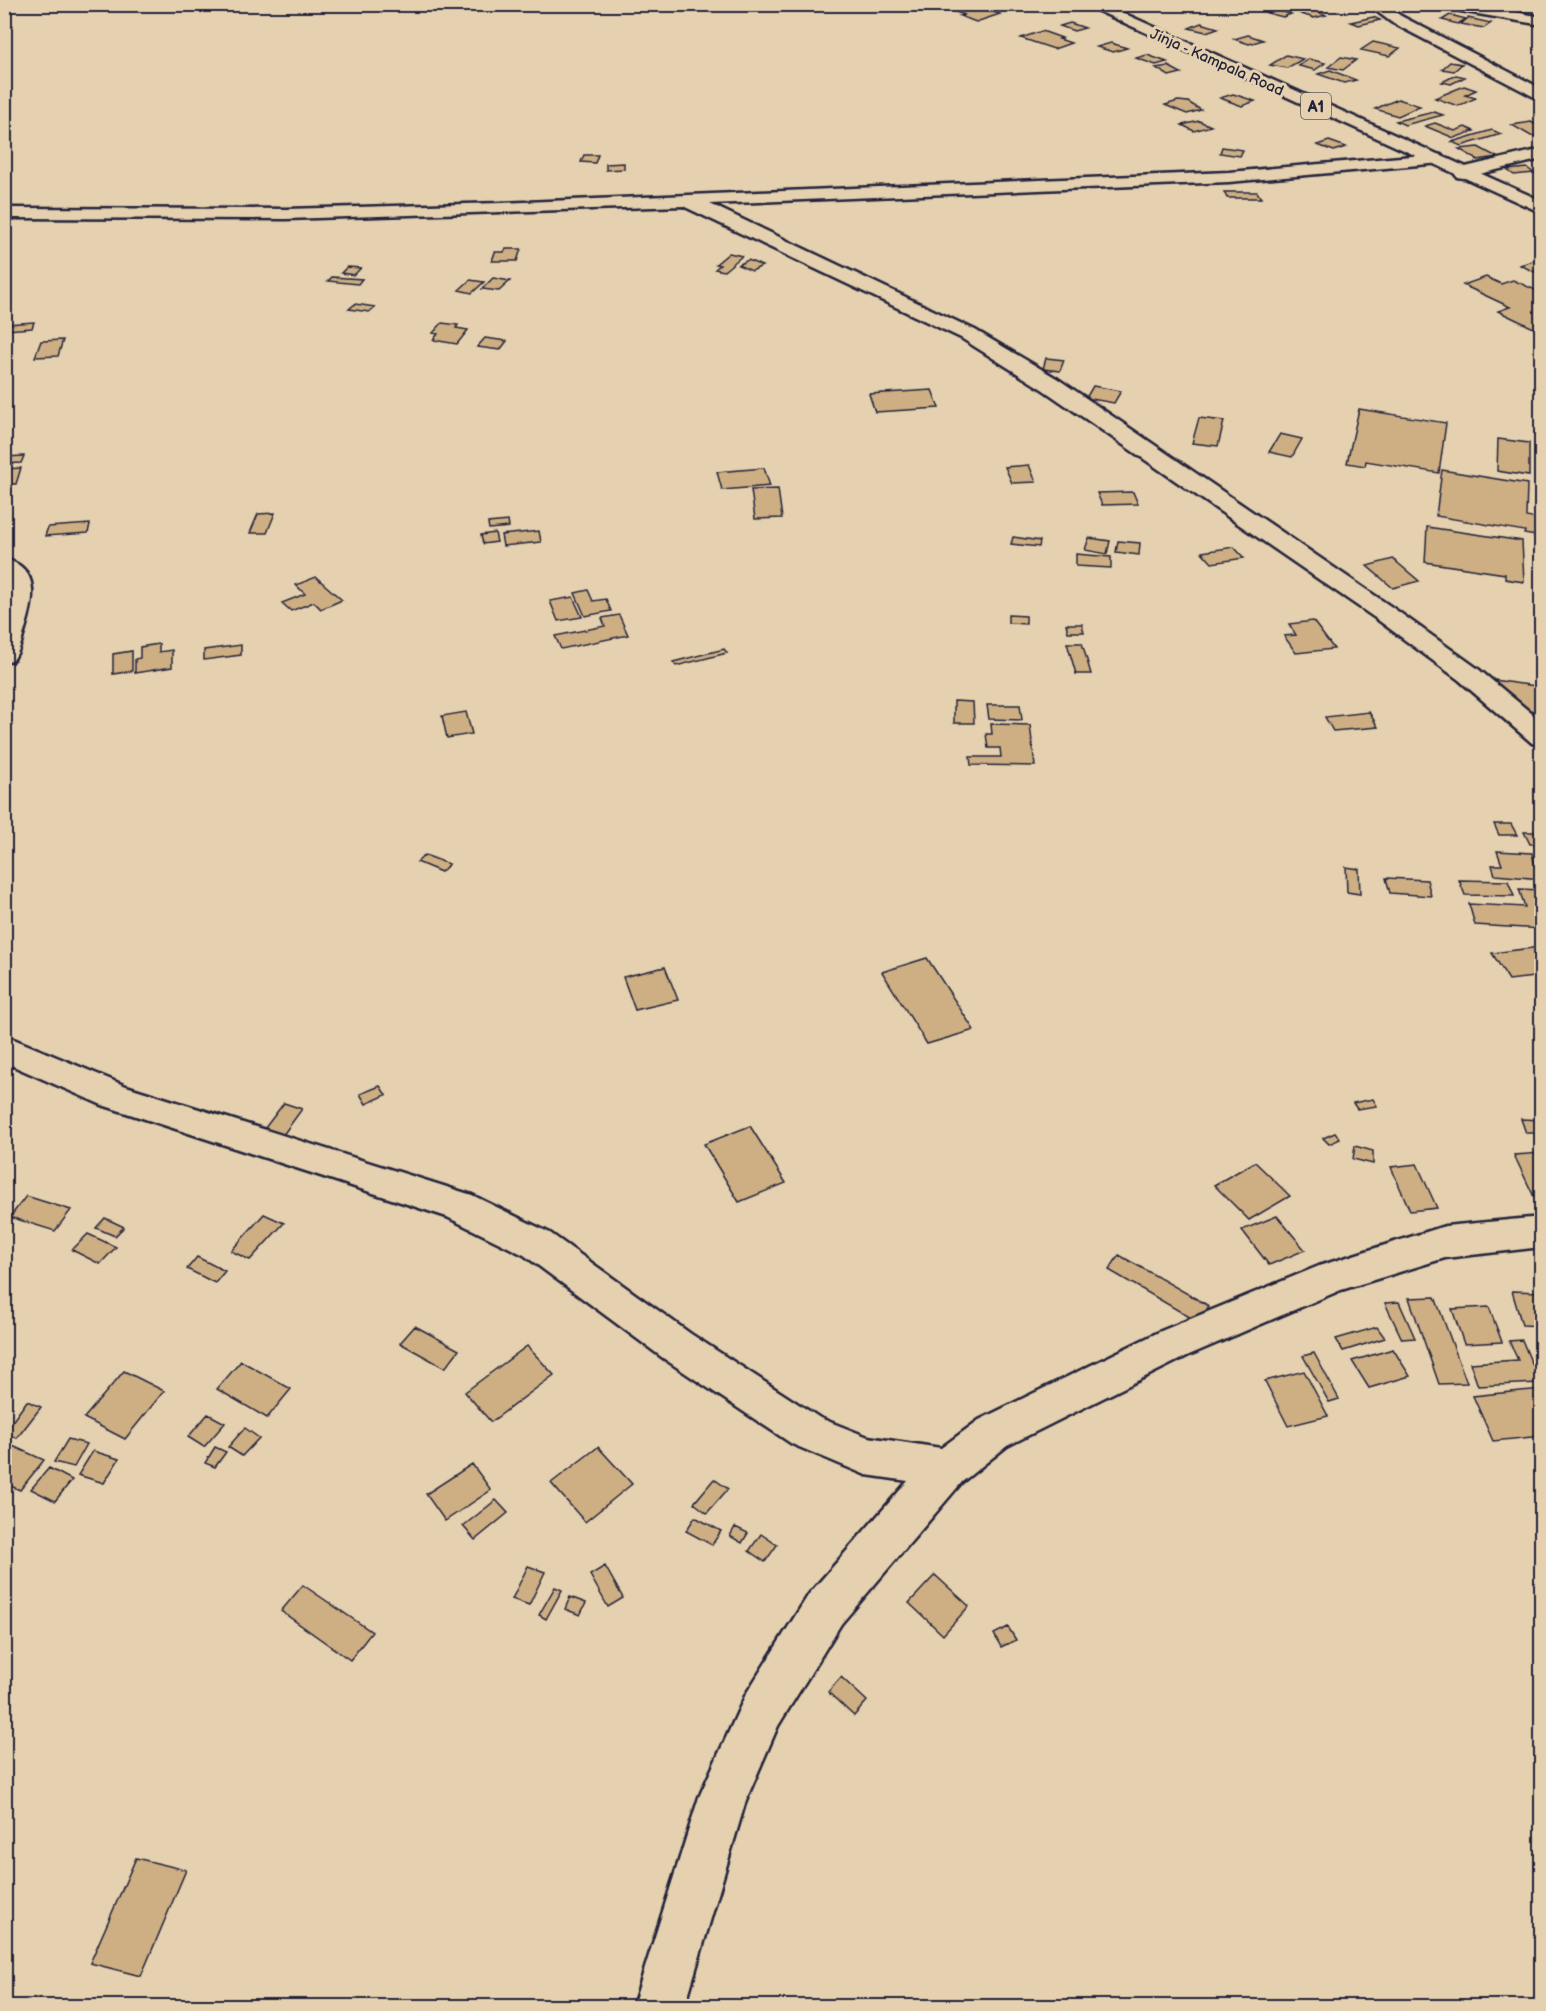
<svg xmlns="http://www.w3.org/2000/svg" width="1546" height="2011" font-family="'Balsamiq Sans',sans-serif">
<style>
.building{fill:#ceaf83;stroke:#22223b;stroke-width:1.5}
.lines{fill:none;stroke-linecap:round;stroke-linejoin:round}
.minor-casing{stroke:#22223b;stroke-width:5}
.highway-casing{stroke:#22223b;stroke-width:5}
.minor{fill:#e5d1af;fill-rule:evenodd}
.highway{fill:#e5d1af;fill-rule:evenodd}
.labels{text-anchor:middle;stroke-width:6;stroke-linejoin:round;paint-order:stroke}
.far-street-label{font-size:15px;fill:#22223b;stroke:#e5d1af}
.shield{fill:#e5d1af;stroke:#5c565e;stroke-width:1.5}
.shield-label{font-size:16px;font-weight:bold;fill:#22223b}
</style>
<rect width="100%" height="100%" fill="#e5d1af"/>
<filter id="ink" filterUnits="userSpaceOnUse"><feTurbulence type="fractalNoise" baseFrequency=".0167" numOctaves="2"/><feDisplacementMap in="SourceGraphic" scale="12" xChannelSelector="R" yChannelSelector="G"/><feConvolveMatrix kernelMatrix="1 2 1 2 8 2 1 2 1" color-interpolation-filters="sRGB"/></filter>
<g filter="url(#ink)">
<!-- building -->
<path class="building" d="M968 7 978 11 984 9 1000 14 976 22 960 16 965 15 955 12Z
M1276 10 1291 14 1283 17 1267 13Z
M1314 10 1326 15 1314 18 1301 14Z
M1450 15 1466 19 1458 24 1442 20Z
M1373 17 1380 20 1359 25 1351 22Z
M1468 18 1491 23 1484 28 1461 24Z
M1070 23 1085 28 1074 31 1060 26Z
M1201 23 1218 28 1206 32 1189 28Z
M1042 31 1062 38 1059 39 1071 43 1054 49 1021 38Z
M1248 35 1263 40 1249 44 1234 39Z
M1373 42 1400 48 1389 56 1361 50Z
M1111 43 1127 48 1113 52 1097 47Z
M1147 55 1167 62 1156 65 1136 58Z
M1286 55 1303 59 1287 68 1270 65Z
M1341 57 1356 60 1343 70 1328 67Z
M1309 59 1325 63 1315 70 1299 66Z
M1450 62 1462 64 1454 71 1442 69Z
M1168 66 1181 73 1169 76 1156 68Z
M1330 70 1356 80 1344 83 1318 74Z
M1456 75 1465 77 1451 84 1442 82Z
M1464 86 1476 90 1465 95 1476 98 1458 106 1435 98Z
M1233 94 1255 101 1242 106 1220 98Z
M1398 99 1420 106 1398 116 1375 109Z
M1178 101 1188 102 1201 110 1187 114 1165 105Z
M1434 112 1443 115 1405 125 1396 121Z
M1199 121 1211 126 1194 131 1182 125Z
M1531 122 1542 128V135L1531 136 1512 125Z
M1435 123 1455 131 1465 127 1474 131 1454 138 1425 126Z
M1492 130 1501 134 1461 146 1452 142Z
M1329 141 1346 147 1334 151 1317 145Z
M1222 147 1243 150 1240 156 1220 153Z
M1478 147 1497 157 1478 160 1459 149Z
M584 155H598L595 163 581 162Z
M624 163V169L606 170V164Z
M1527 168 1534 173 1514 175 1507 170Z
M1224 192H1257L1261 198H1227Z
M506 249H521L517 261H492L495 252H504Z
M729 253 742 256 724 271 715 269 720 265 716 264Z
M748 260 762 266 752 271 738 265Z
M1536 260 1542 262 1541 275 1520 265Z
M347 267 361 268 354 275 341 273Z
M332 277 362 279 358 284 328 281Z
M1486 277 1501 284 1513 280 1542 293V332L1498 311 1510 307 1463 285Z
M493 278 510 281 499 291 482 289Z
M470 280 484 282 472 293 459 290Z
M355 304 375 307 369 312 349 309Z
M34 322 32 328 6 330 7 324Z
M442 323 458 325 456 328 468 330 457 344 433 340 438 334 433 333Z
M485 338 507 341 500 350 477 347Z
M63 340 58 356 35 357 41 341Z
M1046 358 1064 360 1060 371 1043 369Z
M1093 386 1121 391 1114 403 1086 398Z
M932 390 939 408 875 412 869 394Z
M1359 409 1446 423 1439 473 1366 461 1365 466 1347 463Z
M1199 418 1224 421 1218 446 1192 443Z
M1280 434 1302 439 1292 457 1269 452Z
M1498 439 1529 443V476L1497 471Z
M24 456 21 463 4 464V457Z
M1029 465 1036 482 1012 483 1005 467Z
M21 468 16 484H4V469Z
M764 468 770 486 722 490 717 472Z
M1442 470 1527 484 1526 517 1542 520V537L1524 534 1525 531 1436 516Z
M778 489 782 518 755 519 751 490Z
M1133 492 1138 504 1102 505 1097 493Z
M275 513 267 533H250L258 514Z
M508 521 509 527 489 529 488 523Z
M90 524 88 533 45 536 48 527Z
M1427 527 1522 541 1524 582 1505 579V574L1425 562Z
M539 531 541 542 503 546 501 535Z
M495 533 497 542 483 544 481 535Z
M1013 537 1040 541 1039 547 1011 544Z
M1089 538 1110 541 1107 554 1085 550Z
M1118 541 1140 543 1139 555 1116 552Z
M1234 547 1244 558 1212 563 1202 552Z
M1076 554 1111 557V568L1076 566Z
M1393 559 1419 581 1393 588 1367 566Z
M316 577 342 600 321 609 314 602 291 611 282 603 305 594 296 585Z
M588 590 593 601 606 599 611 611 585 616 575 593Z
M573 597 582 617 558 621 550 601Z
M619 615 628 635 561 649 555 636 605 626 602 618Z
M1008 615 1026 616V624L1008 623Z
M1313 621 1334 649 1296 653 1284 636 1296 635 1289 624Z
M1066 624H1082L1084 632H1068Z
M1067 643H1082L1091 674H1076Z
M159 644V652L172 650V667L135 673V659L140 658V647Z
M241 645V655L204 660V650Z
M724 649 727 653 676 666 673 662Z
M132 651V671L113 674V654Z
M1494 680 1542 687V712L1516 708 1515 697 1495 694Z
M954 701 973 702 974 723H954Z
M987 705H1020L1022 720 989 719Z
M466 712 472 734 447 738 442 716Z
M1369 712 1378 727 1333 731 1325 717Z
M991 724 1030 725 1035 766 971 765 970 757H1001L1000 748H988L986 734H992Z
M1494 824H1511L1517 835H1499Z
M1524 832H1540L1542 844H1530Z
M1497 851 1532 853 1535 866H1542V879L1495 875 1492 865H1502Z
M425 855 449 864 441 872 417 862Z
M1346 867 1359 869 1360 894 1347 892Z
M1386 878 1427 880 1431 896 1390 893Z
M1459 880 1508 881 1514 896 1465 895Z
M1519 889 1542 890V929L1475 925 1469 904 1525 907Z
M1540 947 1542 976 1509 980 1492 953Z
M927 958 974 1030 927 1044 882 972Z
M665 967 678 1000 635 1010 623 977Z
M380 1086 386 1095 366 1104 360 1094Z
M1373 1099 1377 1106 1357 1109 1353 1103Z
M284 1103 302 1109 277 1143 258 1137Z
M1521 1119 1542 1120V1133H1526Z
M750 1126 786 1183 739 1202 704 1144Z
M1335 1133 1340 1139 1329 1144 1323 1138Z
M1355 1146 1373 1151V1164L1353 1159Z
M1542 1153V1201H1536L1514 1155Z
M1255 1162 1290 1196 1249 1220 1214 1185Z
M1417 1164 1437 1208 1410 1211 1391 1167Z
M26 1196 71 1210 55 1231 10 1217Z
M264 1214 284 1223 250 1260 231 1251Z
M1277 1216 1305 1250 1269 1265 1242 1230Z
M105 1218 124 1227 115 1236 96 1228Z
M88 1234 116 1247 100 1264 72 1250Z
M1119 1255 1209 1306 1198 1322 1109 1270Z
M197 1257 225 1271 215 1283 187 1269Z
M1512 1291 1542 1292V1326L1522 1325Z
M1435 1297 1467 1383 1439 1384 1409 1298Z
M1399 1302 1415 1338 1402 1339 1385 1303Z
M1489 1307 1502 1342 1464 1344 1452 1309Z
M415 1326 459 1350 445 1368 400 1343Z
M1377 1327 1385 1338 1343 1351 1336 1339Z
M1522 1340 1540 1383 1478 1386 1470 1363 1518 1360 1509 1341Z
M527 1346 554 1375 491 1422 465 1392Z
M1393 1349 1410 1376 1369 1388 1352 1361Z
M1314 1353 1339 1399 1329 1402 1303 1356Z
M241 1361 291 1389 267 1418 217 1389Z
M124 1371 164 1391 125 1439 84 1418Z
M1304 1371 1328 1416 1288 1426 1265 1381Z
M1541 1389 1542 1436 1493 1441 1473 1396Z
M27 1401 41 1407 17 1438 4 1433Z
M208 1414 225 1423 204 1447 188 1437Z
M245 1428 259 1438 242 1456 228 1447Z
M68 1439 87 1444 74 1467 54 1462Z
M8 1444 44 1460 20 1490 4 1483V1449Z
M215 1447 226 1452 215 1467 205 1463Z
M598 1447 632 1484 585 1522 551 1483Z
M93 1451 119 1459 104 1483 78 1475Z
M472 1464 491 1490 445 1521 426 1494Z
M49 1468 72 1480 55 1501 31 1489Z
M714 1479 728 1489 707 1513 694 1503Z
M496 1500 508 1513 475 1540 463 1526Z
M695 1517 721 1531 712 1545 686 1531Z
M735 1527 748 1533 742 1543 730 1536Z
M761 1534 777 1545 765 1562 749 1551Z
M528 1566 545 1572 529 1605 512 1599Z
M605 1566 623 1598 608 1607 590 1575Z
M935 1575 969 1606 943 1635 909 1603Z
M303 1585 372 1632 350 1660 281 1611Z
M555 1587 562 1590 546 1619 539 1615Z
M570 1597 586 1603 580 1615 565 1609Z
M1008 1627 1016 1640 1001 1647 994 1634Z
M841 1677 867 1701 854 1716 828 1692Z
M136 1858 186 1870 141 1976 90 1963Z"/>
<g class="lines">
<!-- minor casing -->
<g class="minor-casing">
<path id="minor" d="M1367 4H1384L1401 16 1542 89V101L1391 22Z
M1436 4H1471L1542 17V25L1443 8Z
M1542 149V159L1463 178 1457 177 1454 173 1457 169Z
M1435 154 1441 155 1444 159 1441 163 1229 182 710 204 975 330 1058 379 1396 610 1477 668 1542 722V746L1532 743 1459 680 1378 620 1042 389 961 338 683 206 286 219 4 218V208L286 209 501 203 1229 172Z
M4 559C41 568 34 600 25 629 22 639 20 651 13 660L4 662V611L7 592Z
M4 1035 126 1086 472 1195 550 1233 691 1334 820 1418 868 1437 941 1448 979 1420 1161 1331 1319 1266 1445 1226 1542 1217V1247L1445 1258 1341 1290 1189 1355 1007 1446 962 1482 841 1624 778 1726 746 1800 685 2006H633L699 1797 746 1694 809 1594 908 1481 866 1475 792 1444 663 1358 524 1255 447 1217 102 1105 4 1062Z"/>
</g>
<!-- highway casing -->
<g class="highway-casing">
<path id="highway" d="M1083 4H1103L1542 201V213Z"/>
</g>
<!-- minor -->
<use href="#minor" class="minor"/>
<!-- highway -->
<use href="#highway" class="highway"/>
</g>
</g>
<g class="labels">
<!-- far-street labels -->
<g class="far-street-label">
<text transform="translate(1217 62) rotate(24)" y="5">Jinja - Kampala Road</text>
</g>
<!-- shield labels -->
<rect class="shield" x="1301" y="93" width="30" height="26" rx="4.5"/>
<g class="shield-label">
<text x="1316" y="112">A1</text>
</g>
</g>
<!-- margin -->
<rect width="1546" height="2011" fill="none" stroke="#e5d1af" stroke-width="24"/>
<rect x="12" y="12" width="1522" height="1987" fill="none" stroke="#22223b" stroke-width="2" filter="url(#ink)"/>
</svg>
